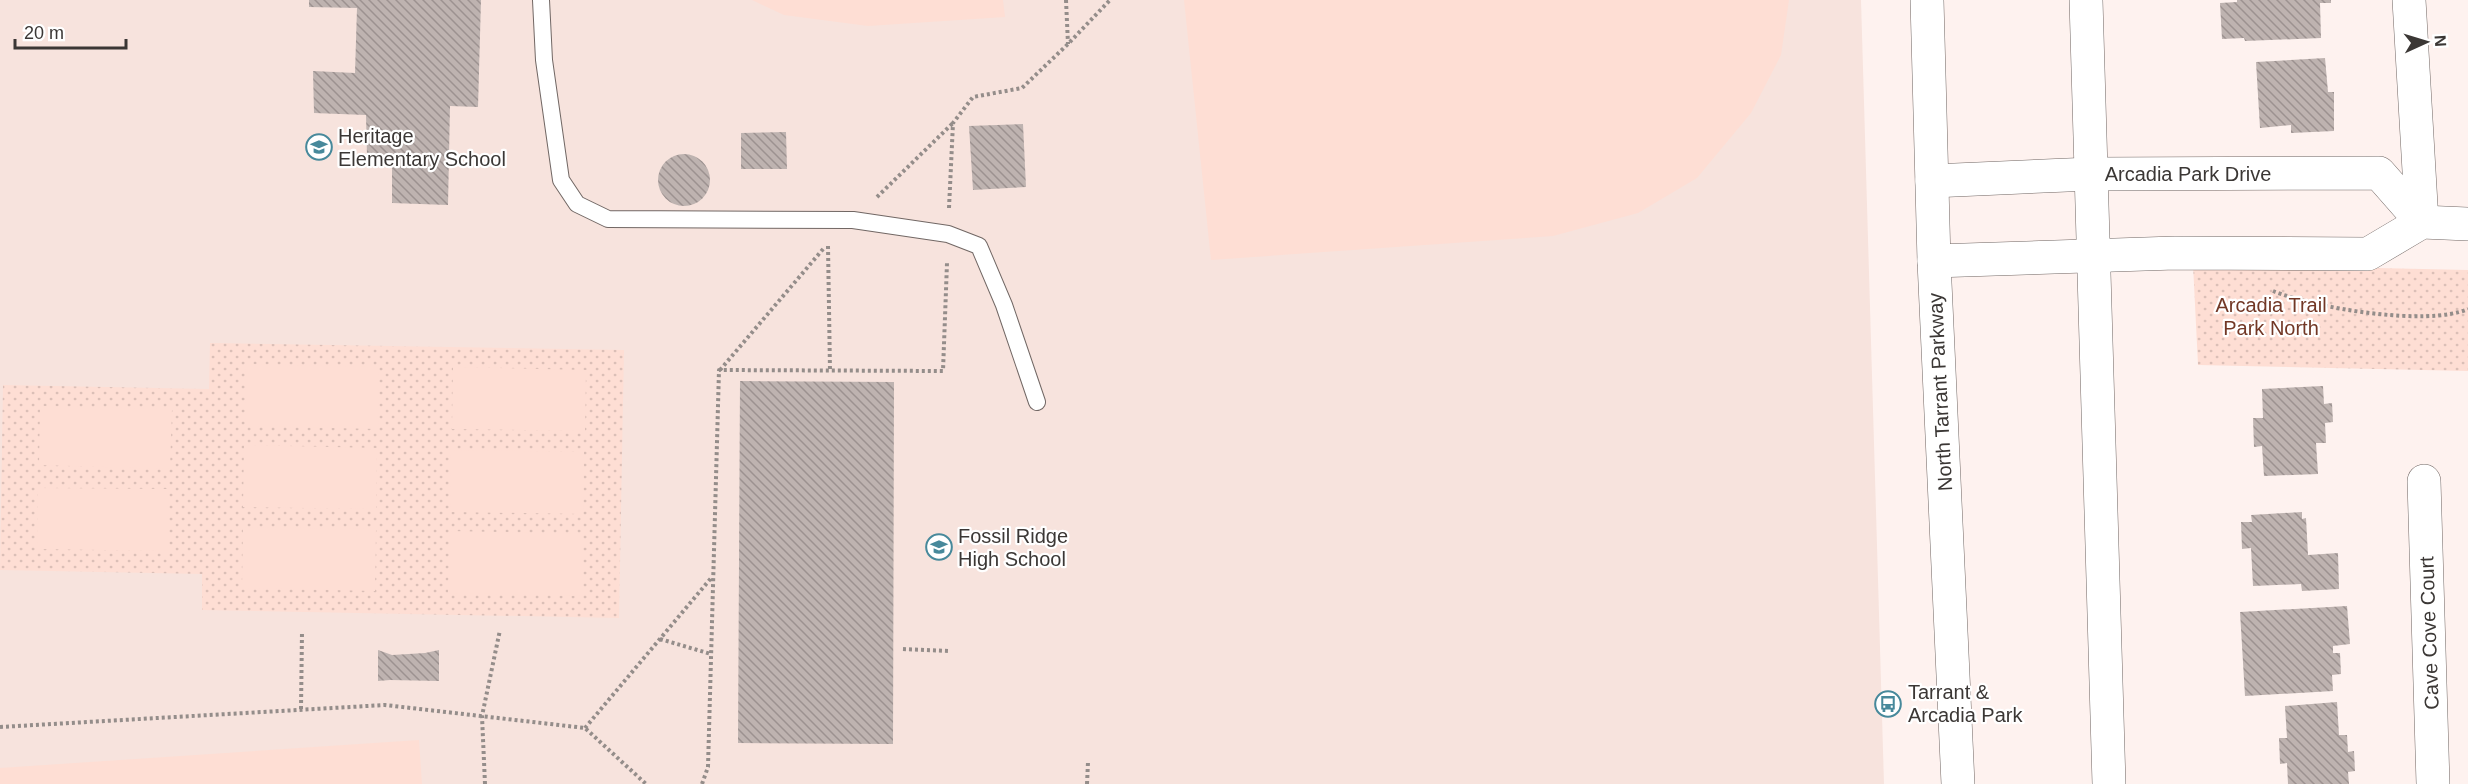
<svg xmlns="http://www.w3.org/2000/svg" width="2468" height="784" font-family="Helvetica,sans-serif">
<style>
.built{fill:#f7e3dd}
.park{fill:url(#park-dots)}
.garden{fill:#feded4}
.building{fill:url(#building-back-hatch)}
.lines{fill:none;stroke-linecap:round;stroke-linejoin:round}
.service-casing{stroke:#716764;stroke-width:18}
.minor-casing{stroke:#716764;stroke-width:34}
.tertiary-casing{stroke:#716764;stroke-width:34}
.primary-casing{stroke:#716764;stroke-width:34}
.path{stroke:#948d8a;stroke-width:4;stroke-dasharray:3 3;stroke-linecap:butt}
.service{stroke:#fff;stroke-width:16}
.minor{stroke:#fff;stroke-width:33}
.tertiary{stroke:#fff;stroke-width:33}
.primary{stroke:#fff;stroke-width:33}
.labels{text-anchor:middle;stroke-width:4.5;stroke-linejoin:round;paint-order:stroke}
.poi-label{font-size:20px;fill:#3b3735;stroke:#fff;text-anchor:start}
.street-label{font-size:20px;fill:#3b3735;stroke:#fff}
.park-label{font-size:20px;fill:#723826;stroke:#fff}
</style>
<defs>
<pattern id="park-dots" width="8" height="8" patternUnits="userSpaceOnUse" patternTransform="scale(1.5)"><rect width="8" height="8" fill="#feded4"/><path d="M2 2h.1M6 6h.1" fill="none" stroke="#dbbfb7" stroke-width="1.8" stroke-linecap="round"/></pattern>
<pattern id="building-back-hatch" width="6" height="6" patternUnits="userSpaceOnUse" patternTransform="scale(1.5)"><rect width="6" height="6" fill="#beb3b0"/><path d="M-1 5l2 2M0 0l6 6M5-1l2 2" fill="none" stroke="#9c9290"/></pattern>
</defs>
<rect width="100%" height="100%" fill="#fef2ef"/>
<!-- built -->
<path class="built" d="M0 0H1861L1884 784H0Z"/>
<!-- park -->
<path class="park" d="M2193 264 2468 270V371L2198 365Z
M210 343 624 350 619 618 202 610V574L0 570 3 385 209 389Z"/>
<!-- garden -->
<path class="garden" d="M752 0H1003L1005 17 868 26 784 15Z
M1184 0H1789L1781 55 1751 113 1697 178 1638 213 1553 236 1211 260Z
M246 364 379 367 378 429 245 426Z
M453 367 586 370 585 431 452 429Z
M40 406 172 409 170 469 39 465Z
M244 445 377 448 376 509 243 507Z
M451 450 584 452 583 514 450 512Z
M38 488 169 489V551L37 549Z
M243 527 376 529 375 591 242 588Z
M450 531 582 534V596L448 593Z
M419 740 422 784H0V768Z"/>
<!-- building -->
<path class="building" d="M309 0H481L478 107 450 106 448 205 392 203V158L367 157 366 115 314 113 313 71 355 73 357 8 309 7Z
M2237 0H2331V3H2320L2321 38 2245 41 2244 38 2222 39 2220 3 2237 2Z
M2325 58 2328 92H2334V131L2291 133V125L2260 128 2256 62Z
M1023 124 1026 187 973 190 969 126Z
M786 132 787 169H741V133Z
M658 180a26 26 0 1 1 52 0a26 26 0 1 1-52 0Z
M740 381 894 382 893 744 738 743Z
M2323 386 2324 404 2332 403 2333 422 2325 423 2326 443H2316L2318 474 2264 476 2262 446 2254 447 2253 418H2263L2262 389Z
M2302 512V519L2306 518 2308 555 2338 553 2339 589 2302 591 2301 584 2253 586 2251 548 2242 549 2241 522H2252L2251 515Z
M2347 606 2350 644 2333 646V653H2340L2341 674 2332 675 2333 691 2245 696 2240 612Z
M378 650 392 655 425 653 439 650V681L390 680 378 681Z
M2337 702 2339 735H2347L2348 752 2354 751 2355 771 2348 772 2349 784H2288L2287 763 2280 764 2279 738H2287L2285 706Z"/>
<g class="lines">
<!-- service casing -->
<g class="service-casing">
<path id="service" d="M541 0 544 60 561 180 577 204 608 219 853 220 948 234 979 246 1004 305 1037 402"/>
</g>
<!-- minor casing -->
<g class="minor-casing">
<path id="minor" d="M2409 0 2422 222
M2424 481 2433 784"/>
</g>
<!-- tertiary casing -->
<g class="tertiary-casing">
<path id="tertiary" d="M1932 181 2091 174 2379 173 2422 222
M1934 261 2175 253 2368 254 2422 222 2468 224"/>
</g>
<!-- primary casing -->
<g class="primary-casing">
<path id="primary" d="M1927 0 1934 261 1958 784
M2086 0 2109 784"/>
</g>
<!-- path -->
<path class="path" d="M1066 0 1068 44
M877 197 953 123
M949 208 953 123 973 97 1022 88 1068 44 1110 0
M828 246 830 371
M2273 291C2315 308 2426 327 2468 309
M720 370 824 248
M660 639 711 654
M903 649 948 651
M301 709 302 632
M0 727 385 705 585 728 646 784
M585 728 712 577
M485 784 482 716 500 630
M702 784 708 767 719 370 943 371 947 263
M1087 784 1088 762"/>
<!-- service -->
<use href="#service" class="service"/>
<!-- minor -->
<use href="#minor" class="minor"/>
<!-- tertiary -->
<use href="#tertiary" class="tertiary"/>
<!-- primary -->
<use href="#primary" class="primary"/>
</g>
<!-- icons -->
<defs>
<g id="school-ring" transform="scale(1.35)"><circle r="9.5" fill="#fff" stroke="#47899b" stroke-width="1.5"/><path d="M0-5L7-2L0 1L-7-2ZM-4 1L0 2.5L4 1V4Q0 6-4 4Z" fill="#47899b"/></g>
<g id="bus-ring" transform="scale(1.35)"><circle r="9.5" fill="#fff" stroke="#47899b" stroke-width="1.5"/><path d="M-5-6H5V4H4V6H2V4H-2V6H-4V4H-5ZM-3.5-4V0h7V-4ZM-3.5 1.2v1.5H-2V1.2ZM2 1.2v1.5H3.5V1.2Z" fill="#47899b"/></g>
</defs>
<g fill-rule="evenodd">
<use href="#school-ring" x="319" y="147"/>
<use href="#school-ring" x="939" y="547"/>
<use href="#bus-ring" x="1888" y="704"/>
</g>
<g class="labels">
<!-- poi labels -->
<g class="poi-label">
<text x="338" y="143">Heritage<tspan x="338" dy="23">Elementary School</tspan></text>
<text x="958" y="543">Fossil Ridge<tspan x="958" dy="23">High School</tspan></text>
<text x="1908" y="699">Tarrant &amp;<tspan x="1908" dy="23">Arcadia Park</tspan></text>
</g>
<!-- street labels -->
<g class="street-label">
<text x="2188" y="181">Arcadia Park Drive</text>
<text transform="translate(1940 392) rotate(-93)" y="7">North Tarrant Parkway</text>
<text transform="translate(2429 633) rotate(-92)" y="7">Cave Cove Court</text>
</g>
<!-- park labels -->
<g class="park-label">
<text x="2271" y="312">Arcadia Trail<tspan x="2271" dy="23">Park North</tspan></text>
</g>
</g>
<!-- north arrow -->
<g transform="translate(2426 42) rotate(86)" stroke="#ffffff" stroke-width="4.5" paint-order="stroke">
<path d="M0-4.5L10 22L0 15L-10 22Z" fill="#3b3735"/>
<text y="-9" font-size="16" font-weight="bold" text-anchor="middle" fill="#3b3735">N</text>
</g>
<!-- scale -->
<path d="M15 39v9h111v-9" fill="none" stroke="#3b3735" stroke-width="3"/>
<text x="24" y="39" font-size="18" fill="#3b3735" stroke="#ffffff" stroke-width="4.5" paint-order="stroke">20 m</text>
</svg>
